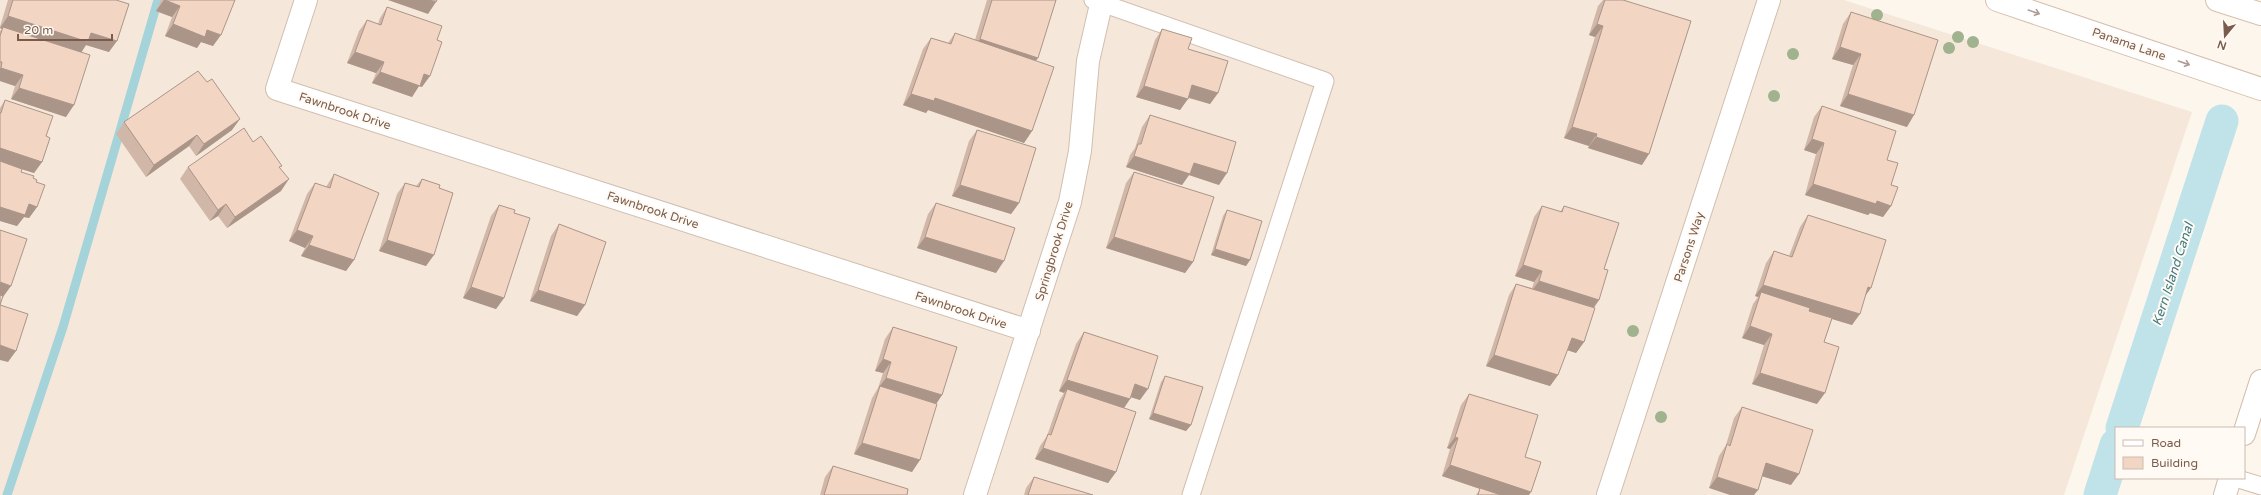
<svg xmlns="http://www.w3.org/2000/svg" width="2261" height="495" font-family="'Varela Round',sans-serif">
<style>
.residential{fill:#f5e8da}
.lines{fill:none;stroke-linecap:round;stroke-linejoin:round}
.stream{stroke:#a5d3da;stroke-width:9}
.canal{stroke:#bfe3e8;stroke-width:33}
.service-casing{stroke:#d1beb0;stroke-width:19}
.minor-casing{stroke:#d1beb0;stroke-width:24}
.tertiary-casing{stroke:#d1beb0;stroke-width:24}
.secondary-casing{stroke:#d6c0b0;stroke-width:24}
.service{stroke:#fff;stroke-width:17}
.minor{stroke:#fff;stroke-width:22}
.tertiary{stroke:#fff;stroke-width:22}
.secondary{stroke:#fff;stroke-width:22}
.tree{fill:#a0b28e}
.wall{fill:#d1b7a8}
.shaded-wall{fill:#aa9588}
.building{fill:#f3d5c3;stroke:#aa9588}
.oneway{stroke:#af9d94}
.labels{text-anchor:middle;stroke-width:4;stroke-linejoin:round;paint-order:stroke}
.street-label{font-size:12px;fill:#7a5c4d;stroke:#fffaf3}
.water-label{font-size:13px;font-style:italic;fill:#437c86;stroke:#fffaf3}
</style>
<rect width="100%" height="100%" fill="#fdf6ec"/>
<!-- residential -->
<path class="residential" d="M0 0H1844L2192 112 2064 495H0Z"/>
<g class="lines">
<!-- stream -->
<path class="stream" d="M7 495 63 327 158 0"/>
<!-- canal -->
<path class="canal" d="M2122 428 2222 121
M2100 495 2116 445"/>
<!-- service casing -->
<g class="service-casing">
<path id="service" d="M1093 0 1325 81 1191 495
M2235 478 2261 486"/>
</g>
<!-- minor casing -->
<g class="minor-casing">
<path id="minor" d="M306 0 277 89 1029 331
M975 495 1070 202 1080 151 1088 61 1102 0
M1608 495 1769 0"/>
</g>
<!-- tertiary casing -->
<g class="tertiary-casing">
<path id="tertiary" d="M2244 434 2261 381
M2225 495 2230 478"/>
</g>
<!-- secondary casing -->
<g class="secondary-casing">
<path id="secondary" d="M1997 0 2261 89
M2217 0 2261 14"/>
</g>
<!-- service -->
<use href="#service" class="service"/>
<!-- minor -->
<use href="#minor" class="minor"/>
<!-- tertiary -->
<use href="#tertiary" class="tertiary"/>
<!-- secondary -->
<use href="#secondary" class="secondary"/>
</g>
<!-- trees -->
<g class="tree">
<circle cx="1877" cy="15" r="6"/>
<circle cx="1958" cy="37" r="6"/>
<circle cx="1973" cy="42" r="6"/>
<circle cx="1949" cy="48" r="6"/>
<circle cx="1793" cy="54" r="6"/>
<circle cx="1774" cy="96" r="6"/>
<circle cx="1633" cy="331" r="6"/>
<circle cx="1661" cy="417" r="6"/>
</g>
<!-- wall -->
<path class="wall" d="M8 0H116L109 52 86 45 81 52 66 117 11 99 15 86 0 81V31L2 29 0 28V27Z
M161 0H235L213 46 201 42 197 48 165 36 172 17 156 11Z
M987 0H1056L1036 60 1032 131 1024 143 928 110 926 113 903 105 923 49 931 38 948 43 955 33 975 40Z
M1603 0H1623L1642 165 1588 148 1589 146 1564 138 1595 37 1589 35 1598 6Z
M387 7 422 87 419 86 412 97 372 83 376 73 347 63 359 31 367 20 378 24 380 18Z
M1851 12 1907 127 1840 106 1853 65 1832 59 1843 24Z
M1162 29 1188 49 1218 93 1210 104 1188 98 1180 110 1136 97 1155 40Z
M5 100 46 136 42 162 34 173 20 169 21 172 33 178 36 182 37 207 29 218 24 217 17 226 0 221V108Z
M1822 106 1887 160 1891 185V206L1883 217 1870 213 1868 215 1805 195 1816 154 1804 150 1814 117Z
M1150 115 1219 185 1189 175 1182 185 1126 167 1130 155 1135 148 1142 127Z
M124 122 232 130 196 156 189 146 146 177 116 134Z
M977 130 1019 203 1011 214 952 196 969 141Z
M253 142 280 168 281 191 227 228 218 216 210 221 180 179 188 167Z
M1134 172 1193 262 1185 273 1106 248 1126 183Z
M334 174 354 260 346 271 301 256 305 248 289 241 307 194 315 183 326 187Z
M422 179 439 188 426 266 379 251 397 194 405 183 416 186Z
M936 203 996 273 917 248 928 214Z
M499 205 514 213 504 298 496 309 463 298 491 216Z
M1542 206 1560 212 1564 206 1604 269 1599 300 1594 308 1584 342 1576 353 1567 350 1558 375 1550 386 1486 366 1509 295 1516 284 1532 288 1534 282 1515 276 1534 217Z
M1227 210 1250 260 1246 266 1211 255 1223 216Z
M1808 215 1865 296 1852 325 1832 319 1824 342 1817 404 1752 384 1764 345 1742 338 1753 304 1758 297 1755 296 1766 263 1774 251 1789 256 1800 227Z
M559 224 585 305 577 316 530 301 551 236Z
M893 327 942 395 936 404 912 472 854 454 872 398 878 388 883 373 875 371 885 339Z
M1084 332 1140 400 1131 397 1124 408 1116 472 1108 483 1035 459 1040 446 1047 436 1059 401 1064 393 1059 391 1076 344Z
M1165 376 1191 425 1186 431 1149 419 1161 382Z
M1469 394 1525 457 1529 495H1476L1480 489 1442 476 1450 449 1447 448 1461 405Z
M1742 407 1791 485 1762 476 1709 488 1719 456 1726 445 1734 418Z
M833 466 907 495H820L825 477Z
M1034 477 1093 495H1024L1026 488Z"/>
<!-- shaded-wall -->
<path class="shaded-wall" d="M164 0H165L180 6 172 17 156 11Z
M388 0H429L436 2 428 14Z
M8 16 91 33 117 41 109 52 86 45 81 53 3 27 2 29 0 28Z
M173 24 207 30 221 35 213 46 201 42 197 48 165 36Z
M1597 24 1603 26 1595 37 1589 35Z
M980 39 1038 58 1030 69 972 51Z
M1840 47 1861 54 1853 65 1832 59Z
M355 52 384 62 376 73 347 63Z
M0 68H1L23 75 15 86 0 81Z
M380 72 424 74 430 76 422 87 419 86 412 97 372 83Z
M1192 85 1218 93 1210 104 1184 96Z
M1144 86 1188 99 1180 110 1136 97Z
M19 88 74 105 66 117 11 99Z
M911 94 935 98 1032 131 1024 143 928 110 926 113 903 105Z
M1848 94 1914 115 1907 127 1840 106Z
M240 119 232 130 196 156 204 144Z
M1572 127 1597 134 1589 146 1564 138Z
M197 135 189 146 146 177 154 165Z
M1596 137 1649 154 1642 165 1588 148Z
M1812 139 1824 143 1816 154 1804 150Z
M0 148 42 162 34 173 0 162Z
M1134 156 1194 163 1227 173 1219 185 1189 175 1182 185 1126 167Z
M289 179 281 191 227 228 235 217Z
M1813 184 1877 201 1891 206 1883 217 1870 213 1868 215 1805 195Z
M960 185 1019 203 1011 214 952 196Z
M29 204 37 207 29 218 24 217 17 226 0 221V207Z
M226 204 218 216 210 221 218 210Z
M297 230 313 236 305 248 289 241Z
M925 237 1004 261 996 273 917 248Z
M1114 237 1193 262 1185 273 1106 248Z
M387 240 434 255 426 266 379 251Z
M309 245 354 260 346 271 301 256Z
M1215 249 1250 260 1246 266 1211 255Z
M1523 265 1542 271 1534 282 1515 276Z
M1539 281 1599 300 1591 311 1531 292Z
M0 282 11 286 3 297 0 296Z
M1763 285 1860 314 1852 325 1759 297 1761 292 1758 297 1755 296Z
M471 287 504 298 496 309 463 298Z
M1868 287 1871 288 1863 299Z
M538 290 585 305 577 316 530 301Z
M1750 326 1772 334 1764 345 1742 338Z
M1572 338 1584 342 1576 353 1564 349Z
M0 345 16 351 8 362 0 360Z
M1494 355 1558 375 1550 386 1486 366Z
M883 359 891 362 883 373 875 371Z
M1760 373 1825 393 1817 404 1752 384Z
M886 378 942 395 934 407 879 387Z
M1067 380 1130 399 1122 411 1067 389 1064 393 1059 391Z
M1135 384 1148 389 1140 400 1127 396Z
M1153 413 1191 425 1186 431 1149 419Z
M1455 437 1458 438 1450 449 1447 448Z
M862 443 920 460 912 472 854 454Z
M1043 448 1116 472 1108 483 1035 459Z
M1766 463 1799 474 1791 485 1758 475Z
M1450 465 1531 492 1529 495H1498L1442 476Z
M1717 477 1758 490 1754 495H1730L1709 488Z"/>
<!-- building -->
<path class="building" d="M13 0H116L129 4 117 41 91 33 88 42 8 16Z
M165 0H235L221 35 207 30 205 37 173 24 180 6Z
M429 0H437L436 2Z
M992 0H1056L1038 58 980 39Z
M1605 0H1623L1691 21 1649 154 1596 137 1597 134 1572 127 1603 26 1597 24Z
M387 7 442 26 437 40 442 42 430 76 424 74 420 86 380 72 384 62 355 52 367 20 381 25Z
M1851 12 1938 40 1914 115 1848 94 1861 54 1840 47Z
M3 27 90 55 74 105 19 88 23 75 1 68 2 62H0V36Z
M1162 29 1192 38 1188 49 1228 61 1218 93 1192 85 1188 99 1144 86Z
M955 33 1054 67 1032 131 935 98 934 101 911 94 931 38 951 44Z
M198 71 207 82 212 79 240 119 204 144 197 135 154 165 124 122Z
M5 100 53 116 46 136 50 138 42 162 0 148V113H1Z
M1822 106 1896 131 1887 160 1898 163 1891 185 1898 187 1891 206 1877 201 1876 204 1813 184 1824 143 1812 139Z
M1150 115 1236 142 1227 173 1194 163 1190 174 1134 156 1138 144H1141Z
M244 128 253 142 261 136 282 166 279 167 289 179 235 217 226 204 218 210 188 167Z
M977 130 1036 148 1019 203 960 185Z
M0 161 22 169 21 172 34 176 33 178 37 180 36 182 45 185 37 207 29 204 25 215 0 207Z
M1134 172 1214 197 1193 262 1114 237Z
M334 174 379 193 354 260 309 245 313 236 297 230 315 183 330 188Z
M422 179 440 185 439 188 453 193 434 255 387 240 405 183 419 187Z
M936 203 1015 228 1004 261 925 237Z
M499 205 515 210 514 213 530 218 504 298 471 287Z
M1542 206 1562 212 1564 206 1619 223 1604 269 1608 270 1599 300 1539 281 1542 271 1523 265Z
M1227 210 1262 221 1250 260 1215 249Z
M1808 215 1886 240 1871 288 1868 287 1860 314 1763 285 1774 251 1792 257Z
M559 224 606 242 585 305 538 290Z
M0 230 27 239 11 286 0 282Z
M1516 284 1595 308 1584 342 1572 338 1558 375 1494 355Z
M1761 292 1810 308 1809 311 1832 318 1824 342 1839 347 1825 393 1760 373 1772 334 1750 326Z
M0 295 3 296 0 305 28 314 16 351 0 345Z
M893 327 957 347 942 395 886 378 891 362 883 359Z
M1084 332 1158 356 1148 389 1135 384 1130 399 1067 380Z
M1165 376 1203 387 1191 425 1153 413Z
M880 386 937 404 920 460 862 443Z
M1067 389 1136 412 1116 472 1043 448 1048 434 1051 435Z
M1469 394 1538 415 1525 457 1541 462 1531 492 1450 465 1458 438 1455 437Z
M1742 407 1813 430 1799 474 1766 463 1758 490 1717 477 1727 444 1730 446Z
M833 466 908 489 907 495H824Z
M1034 477 1093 495H1028Z
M1480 488 1501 495H1478Z"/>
<!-- one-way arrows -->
<defs><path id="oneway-shaft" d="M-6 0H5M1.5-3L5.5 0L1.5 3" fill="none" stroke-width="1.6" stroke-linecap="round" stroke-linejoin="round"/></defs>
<g class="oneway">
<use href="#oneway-shaft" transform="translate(2034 12) rotate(19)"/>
<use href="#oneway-shaft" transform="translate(2184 63) rotate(19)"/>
</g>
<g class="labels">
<!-- street labels -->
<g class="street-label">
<text transform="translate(2129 44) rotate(19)" y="4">Panama Lane</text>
<text transform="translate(345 111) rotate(18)" y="4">Fawnbrook Drive</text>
<text transform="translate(653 210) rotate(18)" y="4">Fawnbrook Drive</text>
<text transform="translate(1689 247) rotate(-72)" y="4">Parsons Way</text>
<text transform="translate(1054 251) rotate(-73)" y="4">Springbrook Drive</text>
<text transform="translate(961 310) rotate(18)" y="4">Fawnbrook Drive</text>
</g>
<!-- water labels -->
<g class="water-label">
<text transform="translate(2172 274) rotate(-72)" y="5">Kern Island Canal</text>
</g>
</g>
<!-- legend -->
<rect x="2115" y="427" width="130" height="52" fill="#fffaf3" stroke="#cabbb1"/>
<rect x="2123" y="440" width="20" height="6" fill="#ffffff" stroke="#cabbb1"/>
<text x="2151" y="447" font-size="12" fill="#7a5c4d">Road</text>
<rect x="2123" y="457" width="20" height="12" fill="#f3d5c3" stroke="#cabbb1"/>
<text x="2151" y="467" font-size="12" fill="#7a5c4d">Building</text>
<!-- north arrow -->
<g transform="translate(2225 36) rotate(198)" stroke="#fffaf3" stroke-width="3" paint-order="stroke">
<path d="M0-3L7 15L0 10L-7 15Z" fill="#7a5c4d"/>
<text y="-6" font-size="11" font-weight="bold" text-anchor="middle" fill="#7a5c4d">N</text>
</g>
<!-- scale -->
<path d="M18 34v6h94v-6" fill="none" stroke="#7a5c4d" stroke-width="2"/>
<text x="24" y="34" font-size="12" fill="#7a5c4d" stroke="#fffaf3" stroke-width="3" paint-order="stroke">20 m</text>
</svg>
